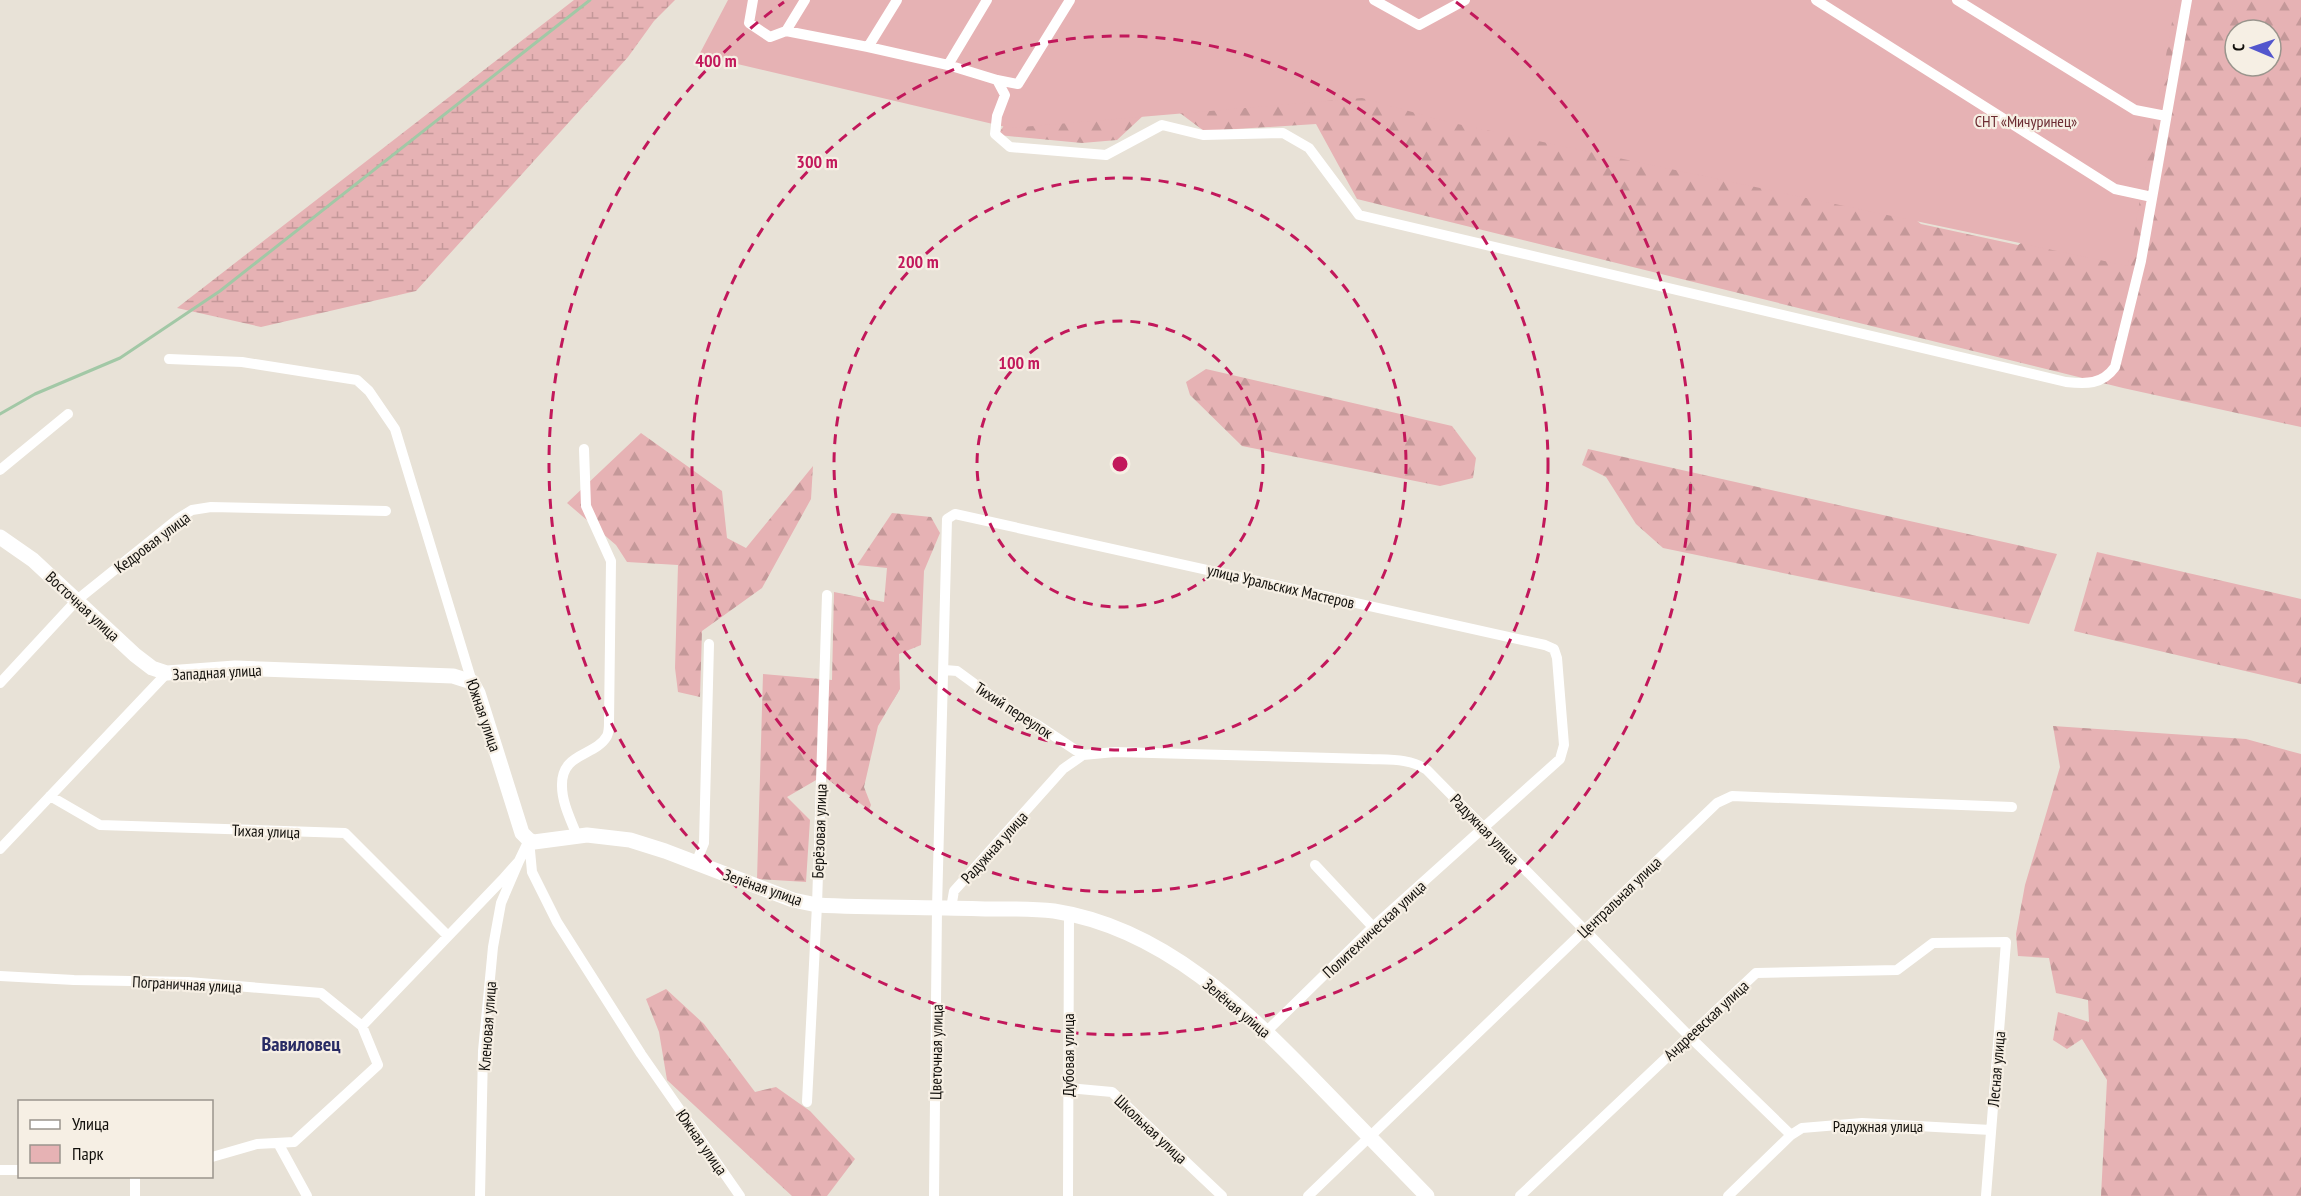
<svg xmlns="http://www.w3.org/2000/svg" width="2301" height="1196" font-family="'PT Sans Narrow',sans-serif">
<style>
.forest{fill:url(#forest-firs);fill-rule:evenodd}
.wetland{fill:url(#wetland-marsh)}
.green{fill:#e6b2b4}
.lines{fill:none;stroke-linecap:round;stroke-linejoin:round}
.stream{stroke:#a2c8a6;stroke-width:3}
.street{stroke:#fff;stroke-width:10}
.secondary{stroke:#fff;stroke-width:15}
.ring{fill:none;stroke:#c2185b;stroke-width:3;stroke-dasharray:10 8}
.labels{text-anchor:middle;stroke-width:4.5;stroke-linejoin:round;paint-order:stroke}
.park-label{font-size:16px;fill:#6c2c32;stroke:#f6efe4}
.street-label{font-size:16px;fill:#110f0b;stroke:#f6efe4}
.quarter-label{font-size:20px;font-weight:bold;fill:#282b64;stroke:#f6efe4}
.centre{fill:#c2185b;stroke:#f6efe4;stroke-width:3}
.ring-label{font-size:18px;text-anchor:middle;font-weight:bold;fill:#c2185b;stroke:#f6efe4;stroke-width:4.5;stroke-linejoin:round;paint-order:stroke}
</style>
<defs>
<pattern id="forest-firs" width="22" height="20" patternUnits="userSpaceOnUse" patternTransform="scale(1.5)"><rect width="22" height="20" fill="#e6b2b4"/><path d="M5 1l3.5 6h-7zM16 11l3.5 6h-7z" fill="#c49899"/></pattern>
<pattern id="wetland-marsh" width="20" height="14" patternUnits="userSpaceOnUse" patternTransform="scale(1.5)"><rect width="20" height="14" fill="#e6b2b4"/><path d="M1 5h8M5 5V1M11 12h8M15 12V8" fill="none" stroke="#c49899"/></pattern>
</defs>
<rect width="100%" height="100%" fill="#e8e2d7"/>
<!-- forest -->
<path class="forest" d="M1081 0 1821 146 1921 224 2018 245 2102 186 2133 0H2301V427L2123 388 1357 199 1316 124 1204 131 1125 72 1145 114 1117 140 1082 143 998 135ZM2235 30H2271V66H2235Z
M1206 369 1452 426 1476 458 1473 478 1440 486 1242 446 1190 395 1186 382Z
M641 433 722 491 727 538 746 548 813 466 811 499 762 588 702 631 700 697 678 692 675 668 678 565 627 562 616 545 567 503Z
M1588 449 2057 554 2029 624 1663 548 1636 524 1606 477 1582 465Z
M892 513 931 517 940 533 924 571 921 645 899 654 900 689 878 726 864 787 871 805 869 810 823 776 787 797 810 820 806 882 757 879 763 674 832 680 834 592 884 602 887 568 857 565Z
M2097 552 2301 599V684L2074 631Z
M2053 726 2246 739 2301 754V1196H2101L2107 1080 2082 1039 2067 1049 2053 1040 2058 1012 2089 1022 2088 1000 2056 993 2049 958 2018 956 2016 934 2025 885 2060 767Z
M666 989 704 1024 755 1092 776 1087 810 1111 855 1159 827 1196H792L667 1080 659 1032 646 999Z"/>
<!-- wetland -->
<path class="wetland" d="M574 0H675L654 21 628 57 416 291 261 327 177 308Z"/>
<!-- green -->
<path class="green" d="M728 0H2176L2128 266 1448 122 1362 98 1010 128 699 55Z"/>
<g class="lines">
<!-- stream -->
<path class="stream" d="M0 414 35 394 120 358 220 291 590 0"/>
<!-- street -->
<path class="street" d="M753 0 749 23 770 37 786 31 868 47 948 65 997 80 1018 84 1070 0
M1374 0 1419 25 1465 0
M1816 0 2115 189 2152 197
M1957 0 2135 110 2166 116
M786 31 805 0
M868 47 897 0
M948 65 987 0
M997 80 1005 95 997 116 995 134 1010 147 1106 155 1162 125 1203 135 1283 133 1309 148 1359 215 2066 382C2086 384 2102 385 2115 367L2141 261 2187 0
M169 359 242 362 357 380 369 391 395 429 472 682
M0 470 68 414
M945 670 957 671 1013 712 1036 724 1083 755
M0 683 77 600 179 518 192 510 211 507 386 511
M50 796 100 825 345 833 447 935
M577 836C571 820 562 803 562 786 561 752 595 757 607 736 609 732 609 726 609 722L611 561 586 506 584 449
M529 840 532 872 557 922 641 1054 740 1196
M0 849 167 673
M696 863 704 843 709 644
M1315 865 1373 927
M951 908 954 891 1063 769 1083 755 1115 752 1368 759C1389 760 1410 758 1427 770L1689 1036 1791 1135
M0 976 74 980 188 982 321 993 362 1026 378 1065 294 1142 257 1144 212 1157
M362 1026 502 880 519 861 529 840
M1068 1088 1112 1092 1222 1196
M807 1102 817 905 827 595
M278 1143 307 1196
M0 1170H20
M135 1196V1176
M480 1196 483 1051 493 947 501 903 519 861
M934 1196 937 908 947 519 955 514 1545 645 1554 649 1557 658 1564 745 1560 759 1373 927 1267 1031
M1068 1196 1069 914
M1308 1196 1717 803 1732 796 2012 807
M1520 1196 1756 973 1897 970 1933 943 2006 942 1986 1196
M1728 1196 1791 1135 1802 1128 1862 1123 1991 1130"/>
<!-- secondary -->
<path class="secondary" d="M0 537 33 560 135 655 152 668 167 673 235 668 453 676 472 682 478 693 522 833 529 840 534 842 587 835 630 840 665 851 793 900 817 905C873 908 929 907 985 909 1008 909 1031 908 1054 911 1164 928 1245 1009 1319 1085 1355 1122 1391 1159 1427 1196"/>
</g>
<!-- distance rings -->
<g class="ring">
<circle cx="1120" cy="464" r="143"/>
<circle cx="1120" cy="464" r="286"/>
<circle cx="1120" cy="464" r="428"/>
<path d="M1456 2A571 571 0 1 1 784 2"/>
</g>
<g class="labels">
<!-- park labels -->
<g class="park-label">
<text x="2026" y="127">СНТ «Мичуринец»</text>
</g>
<!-- street labels -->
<g class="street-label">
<text transform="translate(152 542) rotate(-37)" y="6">Кедровая улица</text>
<text transform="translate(1281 586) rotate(13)" y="6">улица Уральских Мастеров</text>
<text transform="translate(83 606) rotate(43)" y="6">Восточная улица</text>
<text transform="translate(217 672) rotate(-3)" y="6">Западная улица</text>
<text transform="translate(1014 710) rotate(33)" y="6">Тихий переулок</text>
<text transform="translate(484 715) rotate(71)" y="6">Южная улица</text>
<text transform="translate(1485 829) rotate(46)" y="6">Радужная улица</text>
<text transform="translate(266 831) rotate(2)" y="6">Тихая улица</text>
<text transform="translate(819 831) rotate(-88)" y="6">Берёзовая улица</text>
<text transform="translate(994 847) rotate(-48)" y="6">Радужная улица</text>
<text transform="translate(763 887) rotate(19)" y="6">Зелёная улица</text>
<text transform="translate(1619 897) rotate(-44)" y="6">Центральная улица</text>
<text transform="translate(1374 929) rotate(-43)" y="6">Политехническая улица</text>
<text transform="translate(187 984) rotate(3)" y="6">Пограничная улица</text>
<text transform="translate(1237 1008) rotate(40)" y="6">Зелёная улица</text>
<text transform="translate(1706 1020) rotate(-43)" y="6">Андреевская улица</text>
<text transform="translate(487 1026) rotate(-86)" y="6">Кленовая улица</text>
<text transform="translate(936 1052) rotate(-89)" y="6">Цветочная улица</text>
<text transform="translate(1068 1055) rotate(-90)" y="6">Дубовая улица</text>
<text transform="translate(1996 1069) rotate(-85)" y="6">Лесная улица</text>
<text x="1878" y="1132">Радужная улица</text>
<text transform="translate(1151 1129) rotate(43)" y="6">Школьная улица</text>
<text transform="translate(702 1142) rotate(55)" y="6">Южная улица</text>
</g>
<!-- quarter labels -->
<g class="quarter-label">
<text x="301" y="1051">Вавиловец</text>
</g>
</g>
<circle cx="1120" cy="464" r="9" class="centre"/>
<g class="ring-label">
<text x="716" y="67">400 m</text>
<text x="817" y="168">300 m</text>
<text x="918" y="268">200 m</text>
<text x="1019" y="369">100 m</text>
</g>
<!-- legend -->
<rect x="18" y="1100" width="195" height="78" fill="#f6efe4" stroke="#9a958d" stroke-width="1.5"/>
<rect x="30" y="1120" width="30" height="9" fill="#ffffff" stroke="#9a958d" stroke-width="1.5"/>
<text x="72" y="1130" font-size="18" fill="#110f0b">Улица</text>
<rect x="30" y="1145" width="30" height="18" fill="#e6b2b4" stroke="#9a958d" stroke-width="1.5"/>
<text x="72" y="1160" font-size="18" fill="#110f0b">Парк</text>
<!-- north arrow -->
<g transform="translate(2253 48) rotate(272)"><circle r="28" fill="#f6efe4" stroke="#9a958d" stroke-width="1.5"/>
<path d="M0-4.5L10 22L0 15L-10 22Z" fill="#5356cd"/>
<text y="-9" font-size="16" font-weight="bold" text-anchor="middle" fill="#110f0b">С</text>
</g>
</svg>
